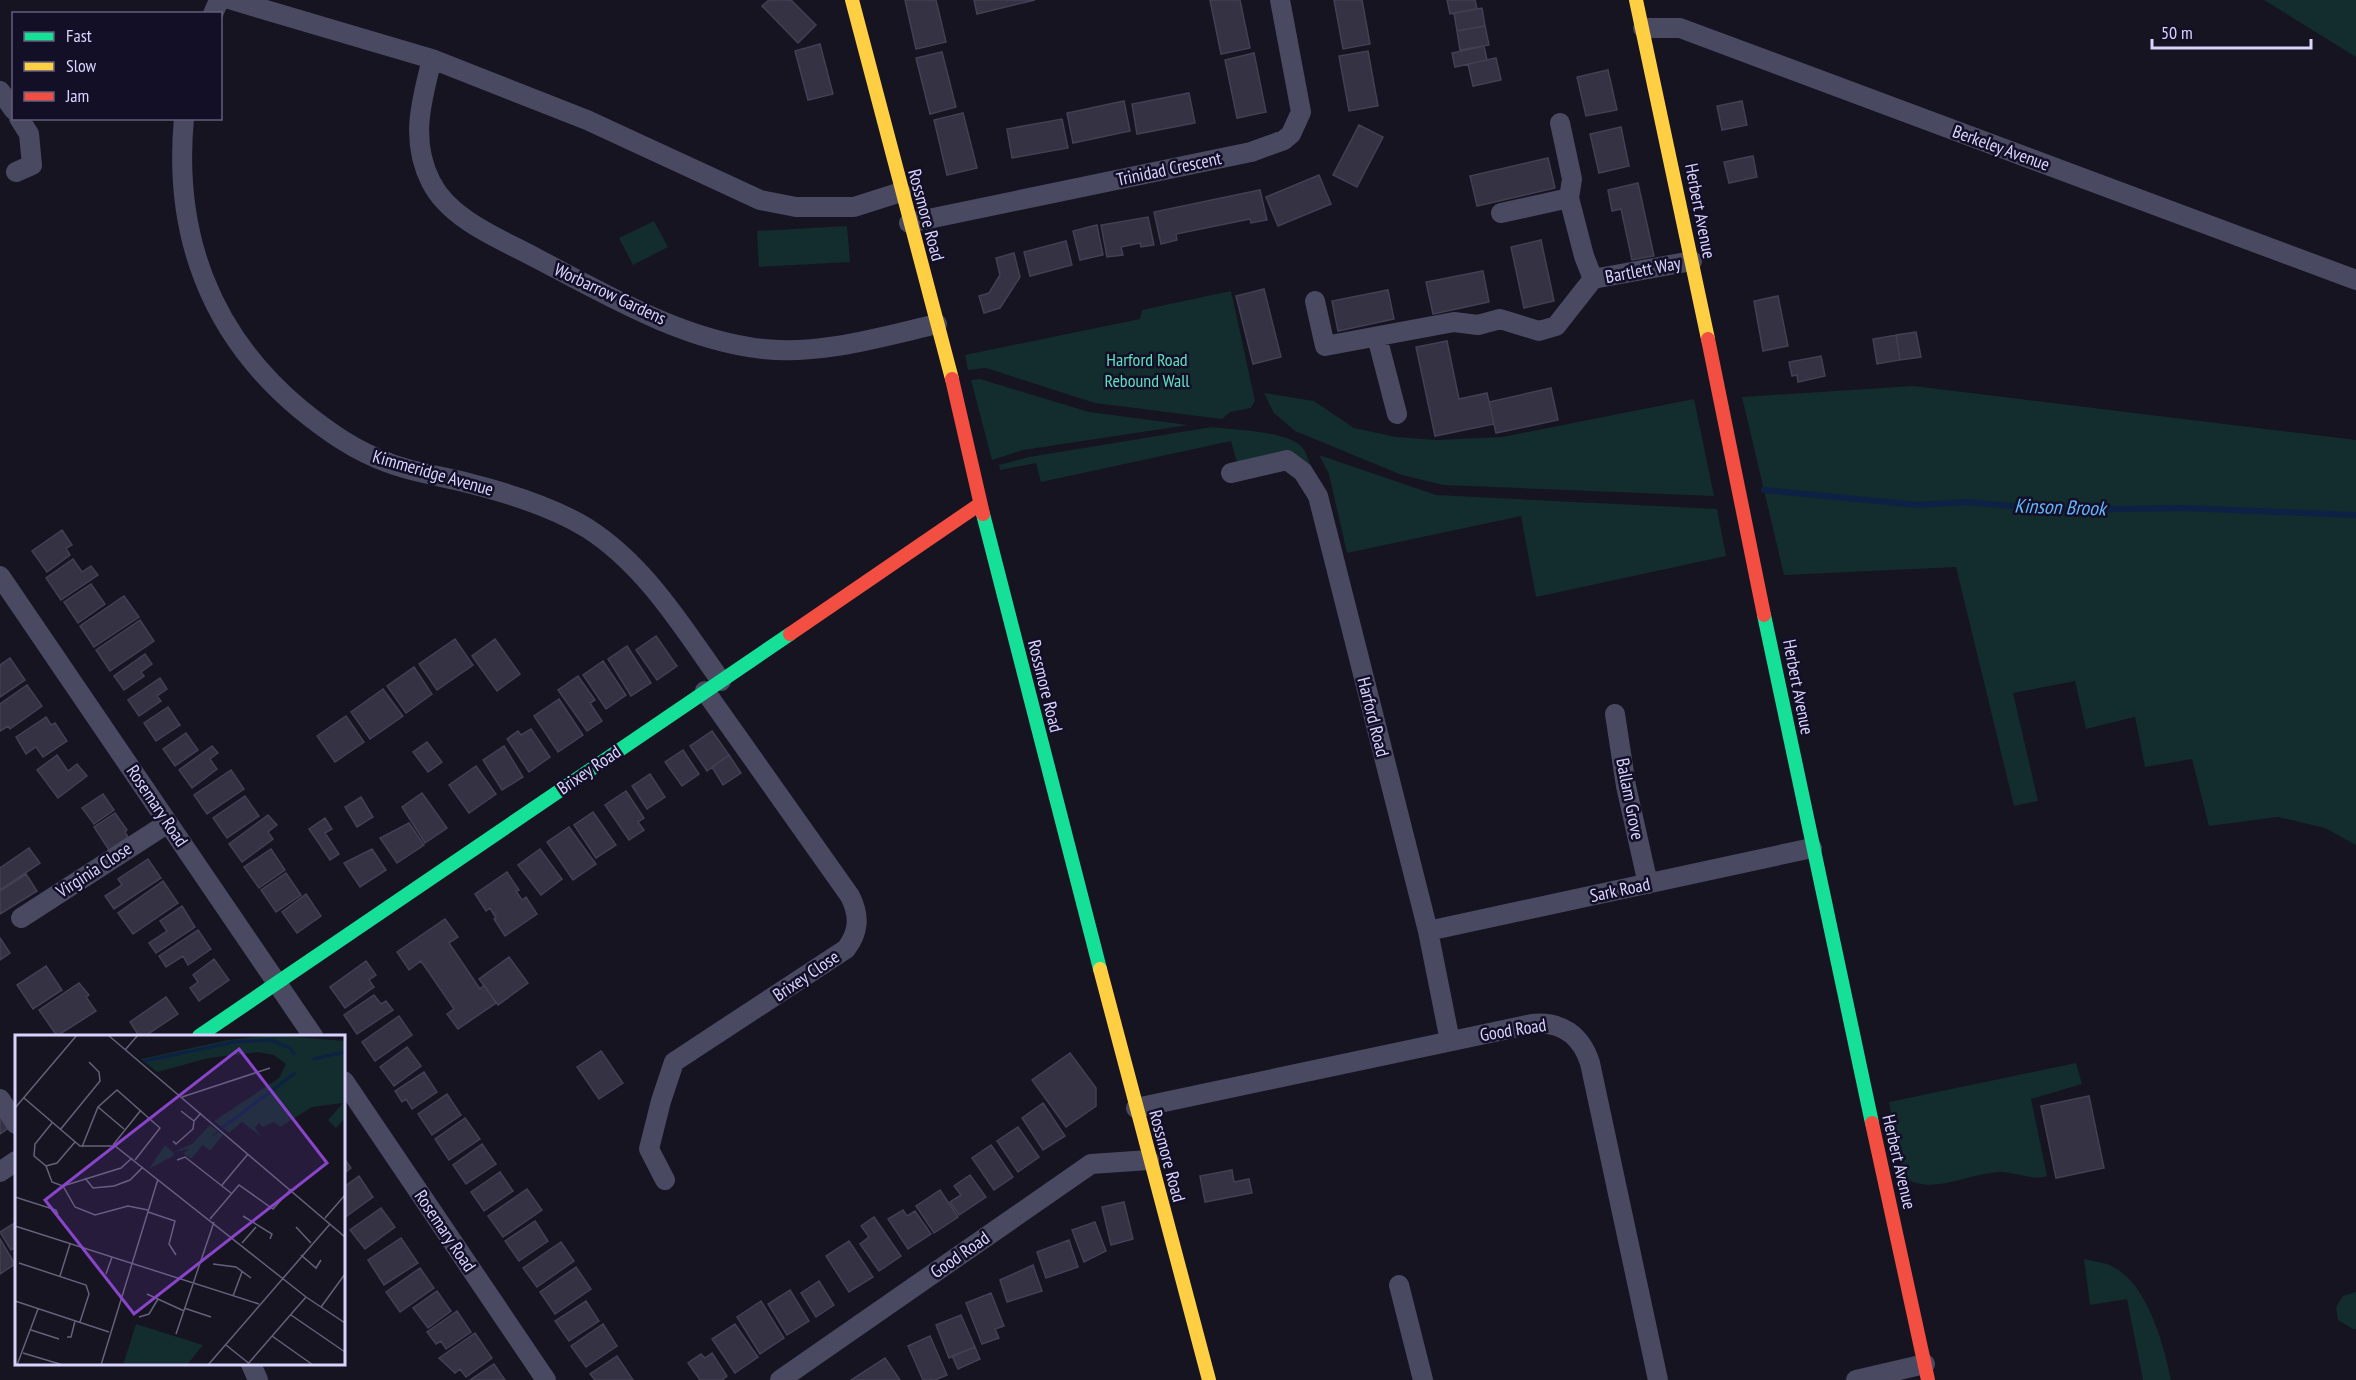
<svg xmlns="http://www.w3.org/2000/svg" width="2356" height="1380" font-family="'PT Sans Narrow',sans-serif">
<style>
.green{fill:#132c2d}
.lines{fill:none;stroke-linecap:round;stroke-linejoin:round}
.stream{stroke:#0d2144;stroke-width:6}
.building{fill:#343243;stroke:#433f54;stroke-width:1.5}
.street{stroke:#4a4962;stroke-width:20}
.fast{stroke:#16e098;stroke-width:14}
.slow{stroke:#ffcf43;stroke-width:14}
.jam{stroke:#f24e42;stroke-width:14}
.labels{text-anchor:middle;stroke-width:5;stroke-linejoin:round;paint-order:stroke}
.street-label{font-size:18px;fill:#d9d4ff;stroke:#130f26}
.park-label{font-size:18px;fill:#5fe0c0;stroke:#130f26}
.water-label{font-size:20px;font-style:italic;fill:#62b6ff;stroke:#130f26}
.inset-river{fill:none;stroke:#0d2144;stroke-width:3}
.inset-road{fill:none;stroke:#64617a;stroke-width:1.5}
.view{fill:#8945c9;fill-opacity:0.15;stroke:#8945c9;stroke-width:3}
.inset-edge{fill:none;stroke:#d9d4ff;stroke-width:3}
</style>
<rect width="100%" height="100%" fill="#161421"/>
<!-- green -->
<path class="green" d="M2264 0H2356V57Z
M654 221 668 247 633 265 619 238Z
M847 226 850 262 759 267 757 231Z
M1231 291 1255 401 1251 408 1230 412 1222 419 1095 403 986 368 968 370 965 355 1140 319 1142 310Z
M980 379 1089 412 1188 425 1023 450 992 460 971 380Z
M1913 386 2356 440V845L2325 828 2278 817 2209 826 2192 759 2145 767 2135 717 2086 729 2075 681 2013 693 2038 801 2014 806 1956 567 1784 575 1742 397Z
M1264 393 1314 401 1354 428 1396 437 1437 440 1502 437 1694 399 1714 496 1443 485 1402 475 1295 431 1274 413Z
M1212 427C1234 430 1286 431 1301 446 1306 451 1309 462 1312 468L1304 462 1238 466 1231 441 1041 482 1036 463 1000 470 999 465 1029 457Z
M1319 455 1436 495 1717 509 1726 556 1536 597 1521 516 1347 553 1329 474Z
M2076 1063 2082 1084 2031 1099 2047 1176C2034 1181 2015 1172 2001 1172 1970 1172 1931 1197 1904 1177L1889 1102Z
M2084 1259C2092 1261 2100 1262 2107 1264 2147 1279 2163 1343 2171 1380H2143L2127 1299 2090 1305Z
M2356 1292V1329H2353L2338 1320 2336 1307 2343 1296Z"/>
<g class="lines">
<!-- stream -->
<path class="stream" d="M1764 490 1918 505 1966 502 2057 510 2184 508 2356 515"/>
</g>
<!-- building -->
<path class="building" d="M769 0H791L816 25 798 43 762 6Z
M905 0H936L946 42 916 49Z
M974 0H1035L977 14Z
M1210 0H1240L1250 48 1221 54Z
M1334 0H1362L1370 44 1343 49Z
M1447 0H1475L1477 9 1450 14Z
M1482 8 1485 26 1457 31 1454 13Z
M1485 26 1489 45 1460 50 1457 31Z
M820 44 833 94 808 100 795 51Z
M1484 46 1487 60 1455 67 1452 53Z
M1368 51 1378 106 1349 111 1339 56Z
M942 52 956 107 930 114 916 58Z
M1254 53 1266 112 1237 118 1225 60Z
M1496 58 1501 80 1473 86 1468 64Z
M1608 70 1617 110 1586 116 1577 77Z
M1189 93 1195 123 1137 134 1132 104Z
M1124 101 1130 131 1073 143 1067 113Z
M1742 101 1747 125 1722 130 1717 106Z
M963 113 977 168 947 175 934 120Z
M1062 119 1068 148 1012 158 1007 129Z
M1359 125 1383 137 1357 187 1333 175Z
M1621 127 1629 166 1599 173 1590 134Z
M1753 156 1757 177 1729 183 1724 162Z
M1548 158 1555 188 1477 206 1470 176Z
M1319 175 1331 204 1278 226 1266 197Z
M1638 183 1654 256 1632 260 1621 209 1612 211 1608 190Z
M1260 190 1267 220 1251 223 1250 219 1176 234 1177 240 1161 244 1154 212Z
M1148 217 1154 245 1141 247 1140 243 1121 247 1123 255 1107 257 1101 225Z
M1097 225 1103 255 1080 260 1073 231Z
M1541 240 1554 301 1524 308 1511 247Z
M1066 241 1072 265 1030 276 1024 252Z
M1014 253 1020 277 1000 308 984 313 979 296 989 293 1000 275 996 258Z
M1483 271 1489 302 1433 314 1426 282Z
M1264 289 1281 357 1253 364 1236 296Z
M1388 290 1394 319 1338 331 1332 301Z
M1778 296 1788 346 1763 351 1754 301Z
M1916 332 1921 357 1900 360 1896 335Z
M1896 335 1900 360 1877 364 1873 339Z
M1447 341 1459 399 1487 393 1494 424 1435 436 1416 347Z
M1821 356 1825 376 1798 382 1797 375 1792 376 1789 362Z
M1551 388 1558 420 1496 433 1489 402Z
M62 530 72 545 66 548 70 555 47 572 32 551Z
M73 559 82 572 91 566 98 575 61 600 46 578Z
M91 584 105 604 78 623 64 602Z
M124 596 139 617 94 647 80 626Z
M140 620 154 641 110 671 96 650Z
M656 636 677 666 657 680 636 650Z
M455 639 473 665 437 690 419 664Z
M495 639 520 674 497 691 472 656Z
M627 646 651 683 631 696 608 659Z
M145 654 152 664 141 672 144 676 124 690 114 676Z
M10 658 25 680 0 697V665Z
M603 661 626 695 606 709 583 675Z
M414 667 432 694 406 713 387 686Z
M578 676 595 700 590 703 602 721 587 731 558 690Z
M160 678 167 689 157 696 161 701 139 716 128 700Z
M27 685 42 706 10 729 8 726 0 731V704Z
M383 689 403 716 370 739 351 712Z
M559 699 583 735 558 752 534 716Z
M168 707 180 725 156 741 144 723Z
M346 716 364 742 335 762 317 736Z
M46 717 51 725 55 723 67 741 43 757 36 747 26 754 16 737Z
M531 729 550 757 529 772 507 739 518 731 521 735Z
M712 731 729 755 707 771 690 746Z
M186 733 198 750 175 766 163 749Z
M427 742 442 762 428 772 413 752Z
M212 746 218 753 210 759 217 769 192 788 179 770Z
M504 746 523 777 502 790 483 760Z
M683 750 699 774 682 786 665 762Z
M57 755 68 771 77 764 87 776 58 798 37 770Z
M729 755 741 773 723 785 712 767Z
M476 766 496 794 469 813 449 785Z
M231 770 244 789 207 814 194 795Z
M650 774 665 797 647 809 632 786Z
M626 791 644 818 638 822 644 830 629 840 605 805Z
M422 793 447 828 425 843 402 807Z
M103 794 114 810 94 824 82 808Z
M245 796 259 816 227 838 213 818Z
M361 797 373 817 357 827 345 807Z
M593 812 616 845 596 858 574 825Z
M115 813 127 830 125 832 128 837 109 850 94 827Z
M268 815 277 825 268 832 273 839 242 862 229 844Z
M325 818 332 829 325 833 339 854 330 860 309 829Z
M409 823 424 845 397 863 380 838Z
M569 827 596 864 573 880 547 842Z
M29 848 40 863 0 890V868Z
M271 849 285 870 259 888 244 867Z
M372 849 386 870 360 887 344 863Z
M540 849 562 879 541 895 518 865Z
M148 859 161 878 114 909 105 896 122 885 118 879Z
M507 872 519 890 516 891 522 900 526 897 537 914 505 936 494 919 496 918 490 908 486 911 475 894Z
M286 873 301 895 276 912 261 890Z
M26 874 37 891 0 914V891Z
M163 881 178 903 133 934 118 913Z
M306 894 321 916 297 933 282 912Z
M182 906 195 927 156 953 149 943 167 931 160 921Z
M445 919 458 937 449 943 480 989 484 985 496 1003 458 1029 447 1014 454 1009 421 961 409 970 397 952Z
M198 930 211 949 188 965 183 956 166 967 159 956Z
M0 938 10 953 0 960Z
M509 957 528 983 498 1005 479 979Z
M214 959 229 980 199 1001 190 988 198 982 193 975Z
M366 961 376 975 369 980 374 987 345 1008 330 987Z
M46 966 62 990 33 1009 17 985Z
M79 983 89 995 86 997 96 1011 57 1036 39 1010Z
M374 995 381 1004 386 1001 393 1010 357 1034 344 1015Z
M166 997 178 1014 145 1036H139L130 1022Z
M399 1016 412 1035 375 1061 362 1042Z
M407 1047 421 1066 394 1086 380 1067Z
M601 1051 623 1083 599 1099 577 1067Z
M1070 1053 1096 1088V1106L1066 1127 1032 1080Z
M424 1072 437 1092 412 1109 406 1099 402 1102 395 1091Z
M447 1094 461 1115 432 1135 418 1114Z
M2089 1096 2104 1168 2056 1178 2041 1106Z
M1043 1103 1065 1136 1043 1150 1022 1118Z
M0 1112 10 1127 0 1134Z
M465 1118 480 1139 449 1160 435 1139Z
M1018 1127 1039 1157 1018 1172 997 1141Z
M482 1144 496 1164 466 1184 453 1165Z
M991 1145 1013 1177 994 1190 972 1158Z
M344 1158 351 1168 344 1173Z
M1232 1170 1234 1182 1249 1179 1252 1193 1205 1202 1200 1176Z
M500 1172 513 1191 484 1211 471 1192Z
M970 1175 986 1197 959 1215 950 1202 961 1195 954 1186Z
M359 1176 373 1197 344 1218V1187Z
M527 1189 542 1210 503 1237 488 1216Z
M940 1190 958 1217 934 1233 916 1206Z
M1124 1202 1133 1239 1111 1245 1102 1207Z
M381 1208 395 1227 365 1249 350 1230Z
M903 1210 907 1216 915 1211 931 1234 908 1249 888 1219Z
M874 1217 901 1256 879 1271 860 1244 869 1237 861 1226Z
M535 1221 548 1241 519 1261 505 1241Z
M16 1222V1247L11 1250 0 1232Z
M1095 1222 1106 1251 1084 1262 1072 1230Z
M401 1238 418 1263 384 1285 368 1260Z
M0 1239 15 1264 0 1274Z
M1069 1240 1078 1267 1046 1278 1037 1252Z
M849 1241 873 1277 849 1292 826 1256Z
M561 1242 574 1261 537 1287 523 1268Z
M1033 1265 1042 1291 1007 1302 1000 1280Z
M576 1267 591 1289 555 1314 540 1292Z
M420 1268 434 1288 400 1312 386 1292Z
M819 1281 834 1305 816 1317 801 1293Z
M790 1290 809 1321 787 1335 768 1304Z
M437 1291 451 1311 428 1328 413 1308Z
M991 1293 1004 1326 995 1329 999 1338 982 1344 966 1303Z
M586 1301 599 1321 569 1341 555 1321Z
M761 1301 784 1338 760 1354 737 1317Z
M457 1311 471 1332 446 1349 441 1341 436 1344 427 1332Z
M961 1315 975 1347 949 1358 936 1325Z
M603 1324 617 1346 586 1367 571 1346Z
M735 1324 758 1357 735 1373 712 1339Z
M475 1333 492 1358 466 1377 460 1369 455 1373 439 1358Z
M930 1336 947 1375 935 1380H923L908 1346Z
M975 1347 980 1359 958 1369 952 1356Z
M712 1353 727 1376 722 1380H700L688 1363 701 1354 705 1358Z
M617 1356 633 1380H595L590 1374Z
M885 1358 900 1380H851Z
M494 1364 505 1380H470Z"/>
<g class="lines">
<!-- street -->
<path class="street" d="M232 0 432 59 587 120 760 200 796 207H854L901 192
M213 14 219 0
M1643 28H1680L2356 280
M432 59C421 102 410 141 431 182 450 220 501 239 536 258 607 295 682 340 763 349 821 355 881 337 937 324
M0 91 14 110
M184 118C173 234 210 334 300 409 327 431 355 451 389 463 414 473 442 476 468 483 508 493 551 506 587 528 645 565 682 626 721 681
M1560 123 1572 179 1569 198 1584 256 1593 279 1692 261
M16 172 32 165 29 134 19 118
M1501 213 1569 198
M909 223 1251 152 1284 140 1291 134 1301 112 1280 0
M1315 301 1325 346 1454 322 1478 325 1500 319 1539 331 1556 326 1593 279
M1377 337 1397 414
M1231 473 1287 460 1303 472 1318 496 1428 931 1450 1041
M0 576 313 1036
M1615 714 1626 786 1648 884
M21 918 168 823
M1428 931 1812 848
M344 1081 546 1380
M0 1099 16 1124
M1136 1108 1532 1024C1561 1021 1581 1035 1590 1063L1658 1380
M0 1172 16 1161
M665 1180 649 1149 661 1101 674 1062 846 949C859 932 860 916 850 896L705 691
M1399 1285 1423 1380
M251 1364 258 1380
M780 1380 1091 1164 1149 1160
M1856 1380 1925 1364"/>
<!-- fast -->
<path class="fast" d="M983 514 1100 969
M1764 615 1872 1123
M199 1036 790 634"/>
<!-- slow -->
<path class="slow" d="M852 0 952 379
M1636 0 1708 339
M1100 969 1209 1380"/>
<!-- jam -->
<path class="jam" d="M1708 339 1764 615
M952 379 983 514
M790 634 980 504
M1872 1123 1928 1380"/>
</g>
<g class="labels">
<!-- street labels -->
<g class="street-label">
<text transform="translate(2001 148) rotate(20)" y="6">Berkeley Avenue</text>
<text transform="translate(1169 169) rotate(-12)" y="6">Trinidad Crescent</text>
<text transform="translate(1700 211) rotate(79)" y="6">Herbert Avenue</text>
<text transform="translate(926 215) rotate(75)" y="6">Rossmore Road</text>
<text transform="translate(1643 270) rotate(-11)" y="6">Bartlett Way</text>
<text transform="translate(610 294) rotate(25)" y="6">Worbarrow Gardens</text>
<text transform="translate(433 473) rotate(16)" y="6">Kimmeridge Avenue</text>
<text transform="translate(1045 686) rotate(76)" y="6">Rossmore Road</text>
<text transform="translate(1798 687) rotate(79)" y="6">Herbert Avenue</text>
<text transform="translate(1373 717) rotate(76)" y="6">Harford Road</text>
<text transform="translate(589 770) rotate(-34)" y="6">Brixey Road</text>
<text transform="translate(1630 799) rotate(79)" y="6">Ballam Grove</text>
<text transform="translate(157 806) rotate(56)" y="6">Rosemary Road</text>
<text transform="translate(94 870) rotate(-33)" y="6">Virginia Close</text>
<text transform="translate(1620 890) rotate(-12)" y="6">Sark Road</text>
<text transform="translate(806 976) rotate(-34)" y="6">Brixey Close</text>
<text transform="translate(1513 1030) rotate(-9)" y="6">Good Road</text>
<text transform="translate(1167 1156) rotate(75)" y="6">Rossmore Road</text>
<text transform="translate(1899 1162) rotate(77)" y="6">Herbert Avenue</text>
<text transform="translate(445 1231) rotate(56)" y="6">Rosemary Road</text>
<text transform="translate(960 1255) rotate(-35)" y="6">Good Road</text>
</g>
<!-- park labels -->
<g class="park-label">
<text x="1147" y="366">Harford Road<tspan x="1147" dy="21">Rebound Wall</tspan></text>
</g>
<!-- water labels -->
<g class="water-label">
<text transform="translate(2060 507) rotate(2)" y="7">Kinson Brook</text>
</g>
</g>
<!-- overview -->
<g transform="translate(15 1035)">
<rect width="330" height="330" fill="#161421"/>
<path d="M256 0 330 6V83L321 93 313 85 328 68 297 72 265 92 259 87 248 92 244 88 240 93 247 102 227 87 214 98 199 86 264 43 271 29 259 20 243 17 194 23 142 37 126 24 213 5ZM195 90 203 96 180 113 159 117 177 109ZM204 97 208 100 195 116 188 110 176 124 168 118ZM150 110 159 118 158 121 134 134ZM121 289 159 301 188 310 172 330H108Z" fill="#132c2d"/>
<path class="inset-river" d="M298 24 330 17M130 26 219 7 256 5 275 13 280 20M207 93 280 38"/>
<path class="inset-road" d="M93 0 330 202M110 15 123 0M167 62 255 33M9 63 65 111H100L291 262 330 288M83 72 109 94M0 73 62 0M166 76 179 86 186 78M37 88 20 109 19 121 31 131 37 147 48 151 60 172 80 180 113 171 133 175M45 95 85 46 84 37 74 27M158 106 161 109 178 94 179 86M98 110 126 75M67 112 83 72 102 55 145 93 120 125M162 125 170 122 216 158M31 131 42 128 60 107M70 143 78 153 99 151 115 145 128 132M207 150 233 119M48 151 106 133 117 123M0 162 41 175 43 179M133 177 160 186 154 209 161 220M228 181 257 199 255 204M310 183 330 160M195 184 224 150 258 174 276 154M0 191 244 269M281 192 296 208M227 208 241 192M286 220 301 233 306 225M4 228 71 250 74 259 65 287M198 229 221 232 236 243M91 239 97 222M45 241 55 209M132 259 169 276M218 261 227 237M0 266 94 297M306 272 330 239M169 273 196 282M276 280 330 317M124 282 134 279 143 264M16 295 44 304M161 299 199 187M257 301 298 330M52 302H56L60 286M211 310 236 330M8 318 48 330M2 330 23 274M86 330 143 144M193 330 315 189M232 330 291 262"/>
<path class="view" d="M224 14 312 128 119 279 30 165Z"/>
<rect width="330" height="330" class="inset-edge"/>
</g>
<!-- legend -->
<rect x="12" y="12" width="210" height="108" fill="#130f26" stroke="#625e7d" stroke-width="1.5"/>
<rect x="24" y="32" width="30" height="9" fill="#16e098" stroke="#625e7d" stroke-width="1.5"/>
<text x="66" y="42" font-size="18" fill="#d9d4ff">Fast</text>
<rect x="24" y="62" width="30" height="9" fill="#ffcf43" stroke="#625e7d" stroke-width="1.5"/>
<text x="66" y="72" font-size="18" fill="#d9d4ff">Slow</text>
<rect x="24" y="92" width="30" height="9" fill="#f24e42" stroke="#625e7d" stroke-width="1.5"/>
<text x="66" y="102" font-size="18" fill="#d9d4ff">Jam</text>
<!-- scale -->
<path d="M2152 39v9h159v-9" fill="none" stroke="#d9d4ff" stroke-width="3"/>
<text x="2161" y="39" font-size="18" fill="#d9d4ff" stroke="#130f26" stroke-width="4.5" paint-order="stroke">50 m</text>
</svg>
